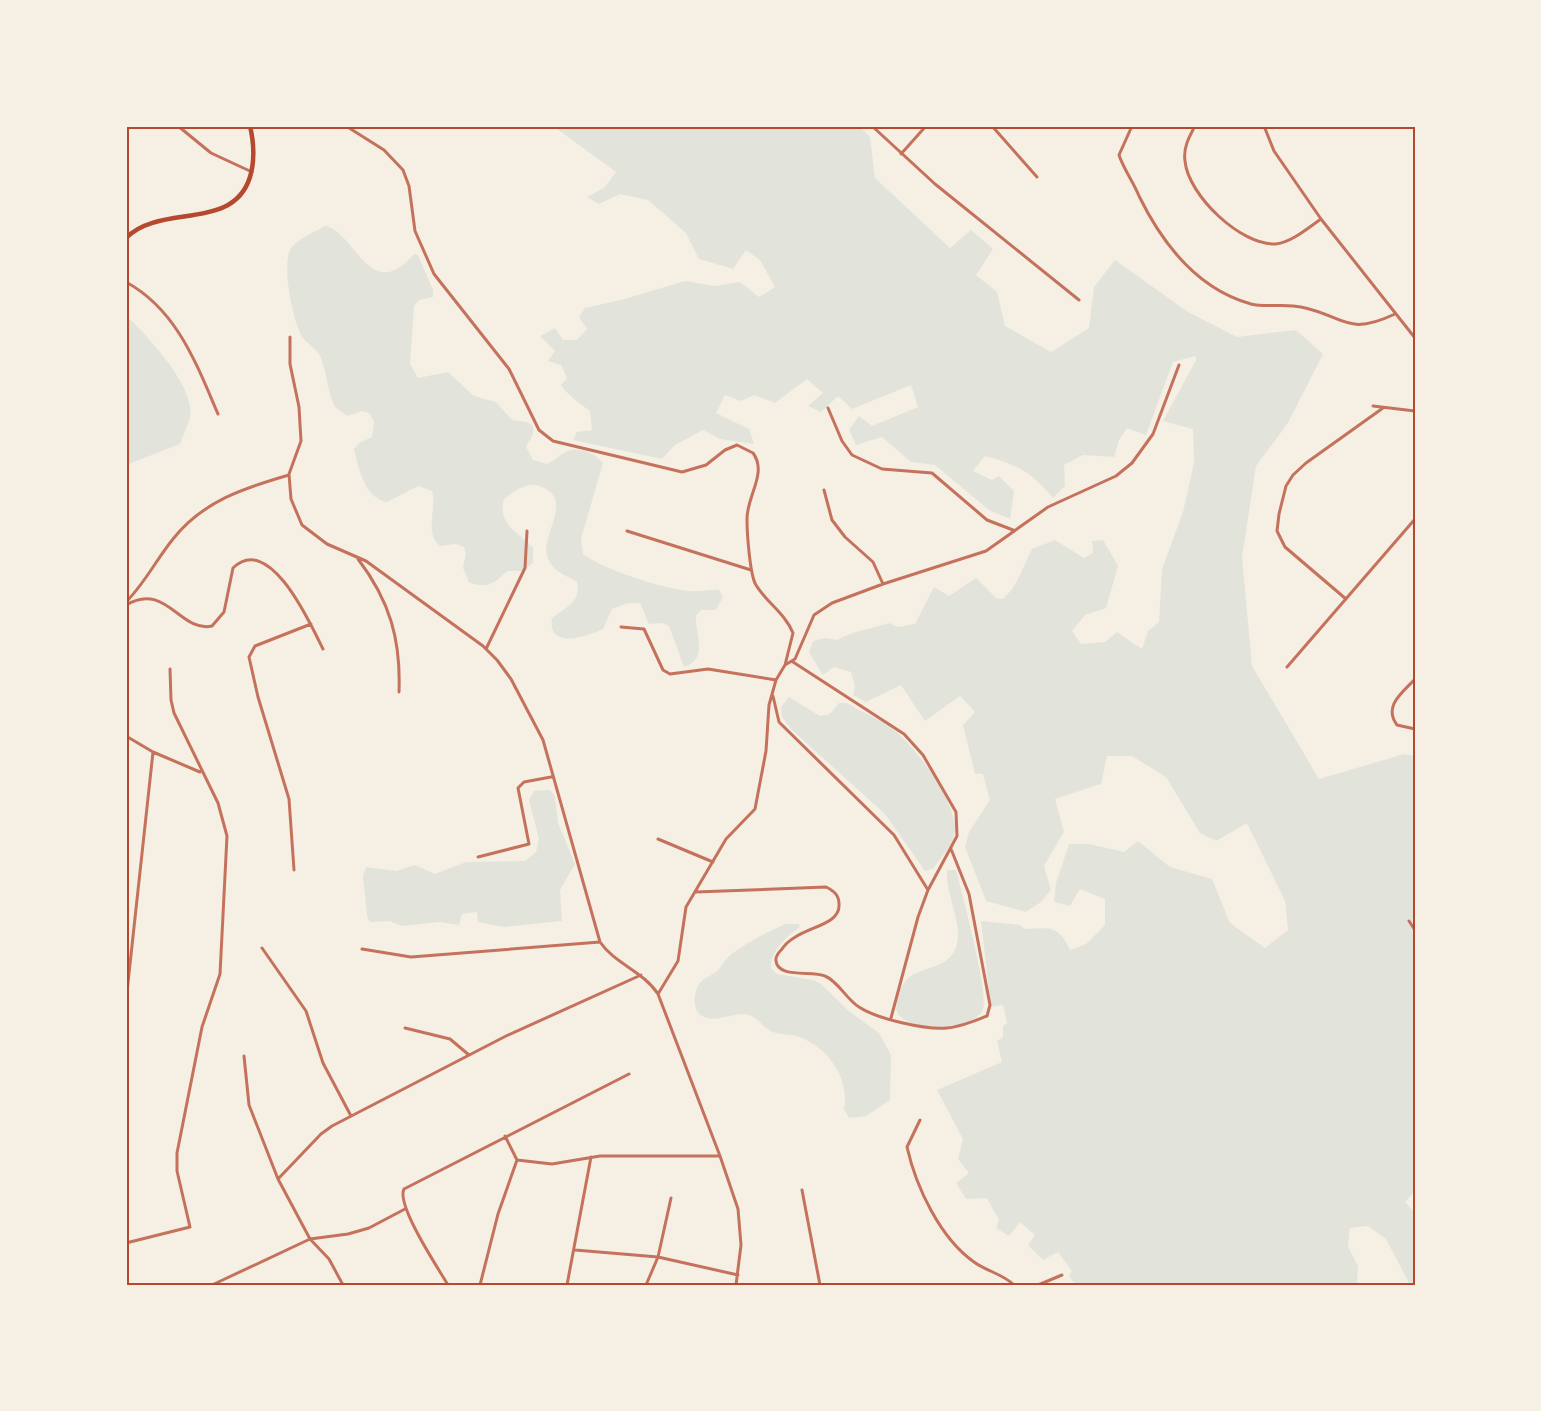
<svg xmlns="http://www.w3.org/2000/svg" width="1541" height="1411" font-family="'Open Sans',sans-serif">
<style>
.green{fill:#e2e4dc}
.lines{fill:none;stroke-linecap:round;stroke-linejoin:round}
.minor{stroke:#c5725c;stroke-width:3}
.secondary{stroke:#b5482f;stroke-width:4.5}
.neatline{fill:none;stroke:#b5482f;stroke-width:2}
</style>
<rect width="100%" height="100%" fill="#f6efe4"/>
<!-- green -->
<path class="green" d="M553 126H859L870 137 875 178 950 248 971 230 993 249 976 275 997 292 1005 326 1051 352 1089 328 1094 287 1115 260 1188 312 1237 337 1296 330 1323 354 1288 423 1256 466 1242 557 1252 666 1319 779 1404 754 1415 756V1191L1405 1202 1415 1213V1285H1410L1386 1239 1368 1226 1350 1228 1348 1247 1358 1266 1357 1285H1076L1069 1276 1072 1271 1058 1252 1043 1260 1028 1245 1035 1235 1020 1222 1009 1236 996 1228 999 1220 987 1198 966 1199 956 1183 969 1173 958 1159 963 1139 937 1090 1002 1062 997 1041 1003 1037V1026L1007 1023 1003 1005 991 1007 981 921 1020 925 1024 929C1050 928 1058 924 1070 950L1086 944 1105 925V899L1080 889 1070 906 1054 902 1056 883 1069 844H1089L1124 852 1138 841 1170 867 1212 879 1230 923 1265 948 1288 930 1285 901 1247 823 1216 841 1200 833 1166 777 1132 756H1107L1101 784 1055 799 1064 832 1044 866 1051 890 1041 902 1026 912 986 901 965 847 969 832 990 800 983 774H975L963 725 975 712 960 696 925 721 901 685 866 702 853 695 855 686 851 672 834 667 823 675 809 652 813 641 825 638 838 640C848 632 875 628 889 623L898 627 915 624 934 587 949 596 976 578 996 598 1003 599C1019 584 1022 568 1032 549L1055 540 1084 558 1093 553 1092 541 1103 540 1118 566 1106 608 1085 615 1072 631 1081 644 1105 642 1117 632 1142 649 1148 631 1159 622 1162 569 1183 512 1194 463 1193 429 1163 421 1196 360 1195 356 1173 362 1146 435 1127 428 1119 440 1114 457 1083 455 1064 465 1065 486 1053 498C1030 471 1018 465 985 456L973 471 992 480 999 476 1014 491 1010 519 989 510 935 465 911 462 882 437 856 445 849 430 859 416 872 426 918 407 911 385 852 409 838 396 821 412 808 406 823 393 807 379 775 403 754 395 741 401 725 395 716 413 749 429 754 444 720 439 703 430 675 445 662 459 573 440 577 432 592 430 590 411C583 406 565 393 561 385L567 378 561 365 548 361 555 351 540 336 555 328 563 340H577L587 329 579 317 585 308 621 300 685 281 715 286 740 282 759 297 775 287 760 260 746 250 733 269 699 259 686 233 648 200 620 194 599 204 587 197 605 187 616 172Z
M325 226C355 231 370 306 414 254L418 255 433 290V297L419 300 414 306 410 364 418 378 448 372 474 396 496 402 512 420 527 422 533 426V434L526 447 533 460 547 464C554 461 558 456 564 453 576 445 596 453 603 463L581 539 583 554C604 570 664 589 690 591 700 592 709 589 719 590L723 597 716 610H701L696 616C695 635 709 659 684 667L669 626 663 623 649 624 640 603H628L612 609 603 629C587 637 547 650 552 618 565 608 582 601 577 582 564 574 551 571 547 555 541 534 574 500 542 487 527 481 516 490 504 499 497 525 518 531 533 548V563L522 571H507C494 584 486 589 469 582L463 568 466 554 464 547 455 544 440 546C424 533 437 509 432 491L418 486 387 502C365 499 358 467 354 449L359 443 372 437 374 422 369 413 362 411 347 416 335 407C327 391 327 373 321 358 317 348 309 346 303 338 293 324 281 264 291 248 297 239 315 232 325 226Z
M130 319C149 338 196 388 190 417 188 426 183 435 180 444L126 465V321Z
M789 697 820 716 830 714 839 703H847C860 711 875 717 888 725 912 742 955 798 955 829 955 843 940 858 933 869L925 871 885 814 792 730 782 717 781 707Z
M550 790 555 796 558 823 575 864 560 890 562 921 504 927 478 922 477 912 462 914 459 925 440 922 402 926 389 921 370 922 367 916 363 876 366 867 396 871 415 865 435 874 466 862 525 861 536 852 539 839 529 800 534 791Z
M947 870H956C962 893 989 994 983 1009 973 1034 899 1033 896 1008 896 1004 898 998 899 994 907 961 946 976 956 947 964 923 945 895 947 870Z
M785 924H799L800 927C787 936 770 951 771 968L777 974 813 980 821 984 850 1012 879 1033 891 1055 890 1100 866 1116 849 1118 844 1109C850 1077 827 1046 796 1036 789 1034 781 1035 773 1032 762 1028 758 1015 743 1014 730 1014 715 1023 702 1016 691 1010 693 988 703 980 708 976 713 975 718 970 723 964 726 958 733 953 748 942 768 932 785 924Z"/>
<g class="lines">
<!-- minor -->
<path class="minor" d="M178 126 211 153 252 172
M346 126 384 150 403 170 409 186 415 231 434 274 509 369 539 430 553 441 682 472 706 465 725 450 737 445 753 453C768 473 746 497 747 520 747 533 750 576 756 585 766 602 785 613 793 633L785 665
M872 126 935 184 1079 300
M992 126 1037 177
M1132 126 1119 155C1124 170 1133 181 1139 196 1162 243 1197 289 1251 304 1267 308 1284 303 1301 307 1345 316 1346 337 1395 314
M1195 126C1189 137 1183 148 1185 161 1188 195 1241 246 1276 244 1292 242 1308 228 1321 219
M1264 126 1274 151 1321 219 1415 338
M901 154 926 126
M126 282C177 310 196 363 218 414
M290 337V364L299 407 301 441 289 474 291 499 302 525 327 544 366 561 483 646 497 660 511 679 543 740 600 942C615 964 643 971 658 994L720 1156 738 1209 741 1245 736 1285
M1373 406 1415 411
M828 408 842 441 852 455 882 469 932 473 987 520 1013 530
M824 490 832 520 845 537 873 562 883 584
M627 531 751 570
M358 559C390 601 401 640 399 692
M1346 599 1285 547 1277 531 1279 514 1286 486 1293 475 1306 463 1383 408
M126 602C145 583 156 560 173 539 203 501 244 488 289 475
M126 605C166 581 180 633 212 626L224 612 233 568C270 532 311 625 323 649
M621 627 644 629 663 670 670 674 708 669 776 680
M486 649 525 568 527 531
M793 662 904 734 923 755 956 812 957 836 928 890 918 917 891 1018
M1287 667 1415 519
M1415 679C1402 693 1383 706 1397 725L1415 729
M773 696 779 722 784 727 894 835 928 890
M126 736 153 752 200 772
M658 839 713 862
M478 857 529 844 518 788 524 782 551 777
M294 870 289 799 258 697 249 657 255 646 311 624
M696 892 826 887C834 891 839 895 839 904 841 928 797 926 782 949 779 952 775 956 776 961 778 979 813 970 825 976 839 982 846 999 859 1007 877 1019 926 1030 947 1028 961 1027 975 1021 987 1016L990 1005 969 894 951 849
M1409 921 1415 930
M262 948 306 1011 323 1063 351 1116
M362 949 411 957 600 942
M658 994 678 961 686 907 726 839 755 809 766 751 769 705 776 680 785 665 795 659 814 615 832 603 883 584 986 551 1048 507 1116 476 1132 463 1153 434 1179 365
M126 1001 153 752
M405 1028 450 1039 469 1055
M244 1056 249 1105 278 1179 310 1239 329 1259 343 1285
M920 1120 907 1147C916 1187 940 1238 974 1262 986 1271 1003 1274 1014 1285
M505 1136 517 1160 552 1164 600 1156H720
M278 1179 321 1134 332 1126 506 1036 641 975
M802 1190 820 1285
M126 1243 190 1227 177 1171V1153L202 1027 220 974 227 836 218 803 174 713 171 700 170 669
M575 1250 658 1257 738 1275
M212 1285 310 1239 348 1234 369 1228 405 1209
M448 1285C438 1268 396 1205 404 1189L629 1074
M480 1285 498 1214 517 1160
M567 1285 591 1157
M646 1285 658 1257 671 1198
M1038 1285 1062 1275"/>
<!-- secondary -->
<path class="secondary" d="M126 238C160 203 233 232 250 177 255 160 254 143 250 126"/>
</g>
<!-- border -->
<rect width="1541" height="1411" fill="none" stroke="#f6efe4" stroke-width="255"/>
<rect x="128" y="128" width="1286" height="1156" class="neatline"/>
</svg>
